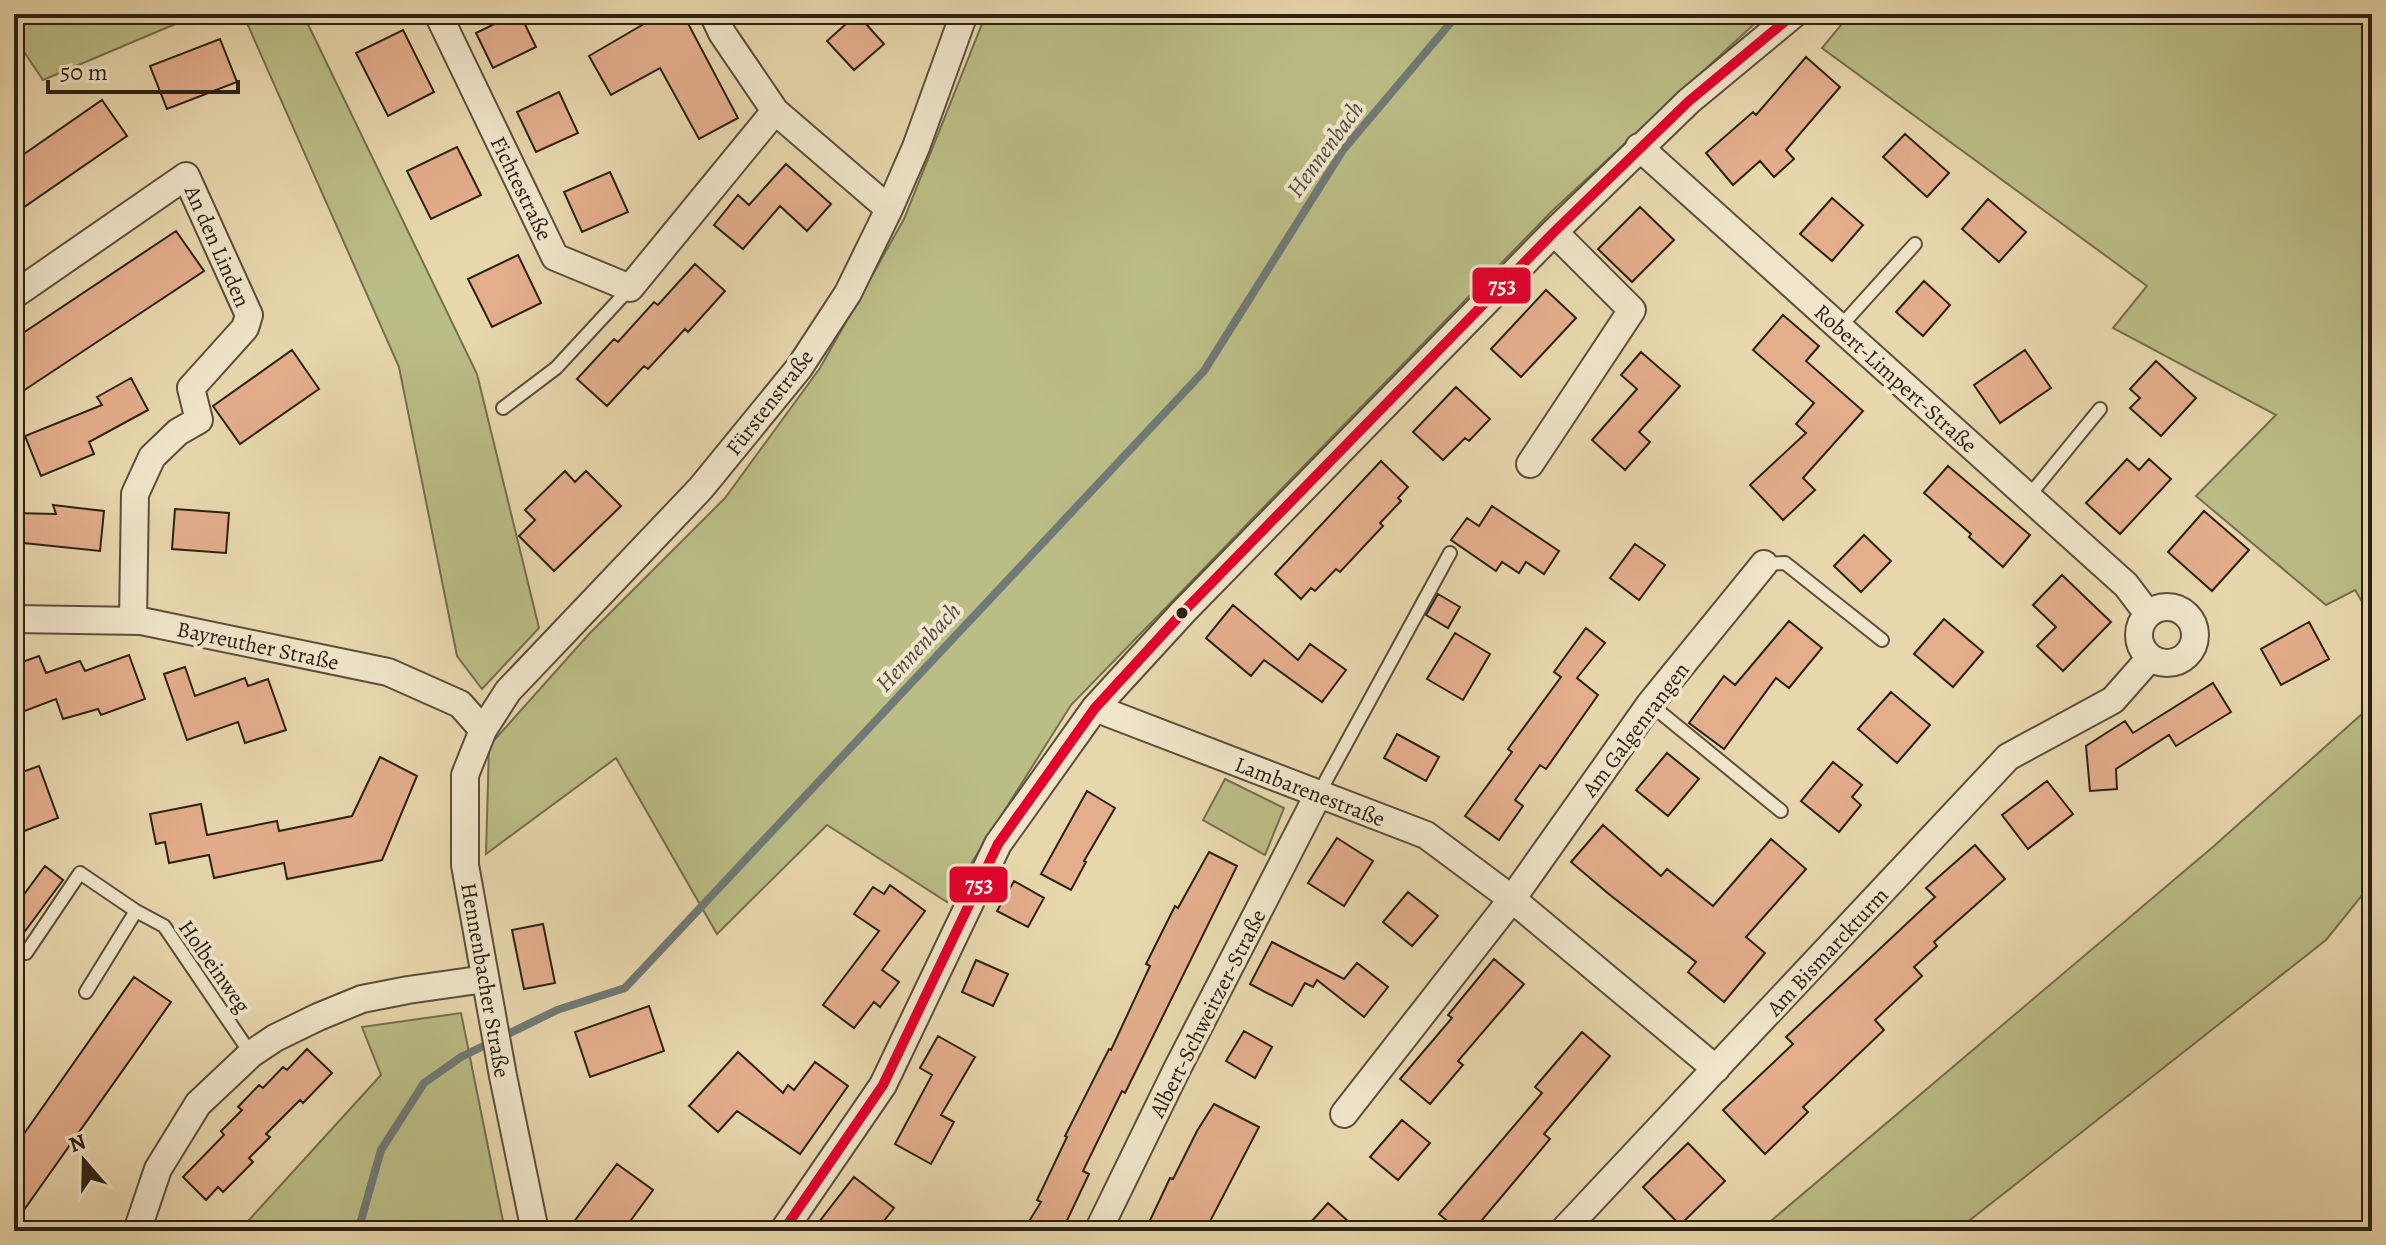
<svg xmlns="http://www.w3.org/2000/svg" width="2386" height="1245" font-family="Alegreya,serif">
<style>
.green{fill:#bbbd86;stroke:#746f4e;stroke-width:2}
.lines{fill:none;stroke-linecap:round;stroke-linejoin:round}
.stream{stroke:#707a76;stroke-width:8}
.building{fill:#e4ae8d;stroke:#2c2115;stroke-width:2}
.lane-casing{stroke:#5b4e3b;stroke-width:16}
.street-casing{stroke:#5b4e3b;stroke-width:30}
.lane{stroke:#f0e5ca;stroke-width:12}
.street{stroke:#f0e5ca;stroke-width:26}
.bus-1-casing{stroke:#f0e5ca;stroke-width:16}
.bus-1{stroke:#e4002b;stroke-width:10}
.bus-dot{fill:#2c2115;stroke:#f0e5ca;stroke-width:3}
.labels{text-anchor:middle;stroke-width:8;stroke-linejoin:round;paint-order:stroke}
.street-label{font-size:22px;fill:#2c2115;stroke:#f0e5ca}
.water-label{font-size:24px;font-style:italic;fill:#4e4e46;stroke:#f0e5ca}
.line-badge{stroke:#f0e5ca;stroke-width:3}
.badge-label{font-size:22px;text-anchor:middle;font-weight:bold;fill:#fff}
</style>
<rect width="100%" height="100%" fill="#e8d7ad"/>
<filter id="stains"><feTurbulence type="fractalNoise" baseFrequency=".0025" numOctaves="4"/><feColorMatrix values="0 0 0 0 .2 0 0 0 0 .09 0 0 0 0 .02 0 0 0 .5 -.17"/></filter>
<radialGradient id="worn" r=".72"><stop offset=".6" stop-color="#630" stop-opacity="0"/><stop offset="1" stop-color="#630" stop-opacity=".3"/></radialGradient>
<!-- green -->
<path class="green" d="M14 14H199L43 80 14 37Z
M243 14H303L477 374 539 628 482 689 457 656 399 367Z
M986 14H1765L1552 211 1071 705 947 902 827 825 717 934 616 758 486 854 489 746 589 634 725 498 820 368 904 219Z
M1850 14H2372V618L2355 590 2326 605 2196 496 2276 415 2113 328 2147 286 1822 48Z
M2372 705V883L2326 940 1956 1231H1759L2214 846Z
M1225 779 1284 808 1265 855 1203 820Z
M461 1013 505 1231H239L381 1075 362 1027Z"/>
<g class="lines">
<!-- stream -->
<path class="stream" d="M358 1231 381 1150 424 1083 461 1057 557 1010 625 988 1204 371 1343 150 1458 14"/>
</g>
<!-- building -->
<path class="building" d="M515 14H520L536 47 493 68 476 33Z
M661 14H683L738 118 699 139 660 68 611 95 589 56Z
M857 14 884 44 854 70 827 41Z
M403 30 434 92 388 116 356 53Z
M220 39 237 82 167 109 150 66Z
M1806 57 1840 87 1786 150 1794 159 1774 177 1760 161 1733 185 1706 153 1753 112 1756 115Z
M559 92 578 133 536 152 517 112Z
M102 100 127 136 14 214V161Z
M1905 134 1949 173 1927 197 1883 157Z
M457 147 481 195 431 219 407 171Z
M786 164 831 204 807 231 780 206 743 249 714 225 738 195 749 205Z
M610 172 628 212 582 232 564 192Z
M1832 198 1863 225 1832 261 1800 234Z
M1988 199 2026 232 1999 262 1962 229Z
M1640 207 1674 240 1632 282 1598 249Z
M176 231 204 271 14 397V339Z
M518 255 541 303 492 327 468 279Z
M695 264 725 291 688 332 685 329 648 369 644 366 607 406 577 379 614 339 618 342 654 302 658 305Z
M1924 281 1950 305 1923 336 1896 312Z
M1546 290 1576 318 1521 377 1491 349Z
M1783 315 1819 346 1806 361 1863 411 1803 478 1815 490 1783 520 1750 485 1806 433 1796 424 1814 403 1753 350Z
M292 350 319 389 240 444 213 406Z
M2025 350 2051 388 2000 423 1974 385Z
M1641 352 1680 386 1639 432 1650 442 1625 470 1592 440 1637 389 1621 375Z
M2156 361 2196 398 2161 436 2130 408 2140 398 2130 389Z
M131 378 148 410 89 442 94 454 41 476 25 436 102 405 97 397Z
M1456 387 1490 419 1469 441 1465 438 1443 460 1413 432Z
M2127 459 2139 470 2149 459 2171 479 2120 534 2086 503Z
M1381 461 1408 487 1398 498 1401 501 1380 523 1383 526 1340 572 1336 569 1315 591 1311 588 1301 599 1275 574Z
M1948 466 2030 535 2003 567 1969 537 1971 534 1924 493Z
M565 471 575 482 586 471 621 506 554 571 519 536 535 520 525 510Z
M53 505 104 511 100 551 14 542V513L56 514Z
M1492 506 1559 551 1544 574 1526 562 1519 573 1502 562 1496 571 1451 540 1467 518 1479 526Z
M175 509 229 513 226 553 172 549Z
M2204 511 2249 550 2212 591 2168 552Z
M1864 535 1891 561 1861 592 1834 566Z
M1635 544 1665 565 1639 600 1610 578Z
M2062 575 2111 622 2063 671 2037 646 2056 627 2033 605Z
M1438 594 1460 607 1448 628 1426 615Z
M1233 605 1298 660 1310 644 1346 670 1322 702 1264 660 1251 676 1206 638Z
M1944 619 1983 652 1953 687 1914 654Z
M1789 621 1822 648 1789 688 1776 678 1724 749 1689 723 1724 676 1735 685Z
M2309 622 2329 659 2281 685 2261 649Z
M1586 628 1605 643 1577 678 1598 695 1546 769 1540 765 1515 800 1523 806 1499 840 1465 816 1512 752 1508 749 1561 677 1554 672Z
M1455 633 1490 654 1463 700 1427 679Z
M129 655 145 699 101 715 98 709 63 719 56 699 22 712 20 706 14 708V665L39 656 46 673 80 661 85 671Z
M185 667 195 696 245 678 248 686 268 679 286 730 245 743 238 722 187 740 164 674Z
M2213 683 2231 712 2176 746 2169 735 2116 769 2117 789 2090 791 2086 746 2125 721 2133 733Z
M1891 692 1930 725 1897 763 1858 729Z
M1397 734 1439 757 1426 781 1384 758Z
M1667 753 1699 779 1668 816 1636 790Z
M380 757 417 776 382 860 287 879 284 863 214 878 209 855 169 863 165 842 156 844 150 814 201 804 207 835 277 821 279 831 352 816Z
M1833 762 1862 785 1852 797 1861 805 1839 832 1801 801Z
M39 766 58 818 14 835V775Z
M2047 781 2073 814 2028 849 2002 815Z
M1087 791 1115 808 1084 861 1086 862 1071 890 1041 874Z
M1603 825 1661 876 1667 869 1713 906 1771 839 1806 869 1746 937 1765 953 1724 1002 1688 972 1696 962 1610 895 1571 862Z
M1337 838 1373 861 1344 906 1308 883Z
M1975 845 2005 879 1934 942 1937 946 1914 967 1922 976 1875 1020 1884 1030 1803 1107 1808 1112 1765 1154 1723 1110 1793 1044 1786 1037 1935 897 1926 888Z
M1209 852 1237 866 1125 1093 1122 1091 1083 1171 1089 1174 1062 1231H1023L1041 1202 1037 1200 1067 1137 1065 1136 1109 1049 1111 1050 1150 966 1146 964 1175 906 1178 908Z
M45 866 63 880 14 946V908Z
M1014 881 1044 898 1028 927 997 911Z
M890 885 925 911 882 970 899 982 880 1007 874 1002 854 1028 823 1005 879 931 854 914 873 887 884 894Z
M1408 892 1438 916 1412 946 1383 922Z
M543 924 555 983 524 989 512 930Z
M1272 942 1344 979 1357 963 1388 987 1364 1017 1317 980 1313 987 1305 983 1292 1006 1250 984Z
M1494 959 1524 984 1458 1061 1463 1065 1430 1104 1400 1079 1452 1018 1448 1015Z
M976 960 1008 974 993 1006 962 992Z
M134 977 171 1002 14 1224V1148Z
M649 1006 664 1051 590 1077 575 1032Z
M1244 1031 1272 1047 1255 1078 1226 1061Z
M1582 1032 1610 1056 1544 1134 1550 1139 1482 1220 1472 1231H1459L1439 1214 1542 1093 1535 1087Z
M938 1036 975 1057 941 1115 954 1122 931 1164 895 1144 932 1075 920 1068Z
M307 1049 332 1073 303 1103 300 1100 266 1134 270 1137 249 1158 253 1162 223 1192 218 1187 206 1200 183 1177 224 1135 221 1131 242 1110 238 1107 259 1085 263 1088 283 1067 287 1070Z
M738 1052 783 1093 788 1085 794 1090 815 1062 848 1086 800 1154 737 1111 718 1132 689 1106Z
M1214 1104 1259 1127 1205 1231H1145L1170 1178 1173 1179 1197 1131Z
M1402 1120 1430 1143 1398 1180 1370 1157Z
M1688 1143 1725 1181 1680 1225 1643 1187Z
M617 1164 653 1190 623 1231H567Z
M854 1177 894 1208 876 1231H812Z
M1328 1203 1359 1231H1303Z"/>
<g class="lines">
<!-- lane casing -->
<g class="lane-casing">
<path id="lane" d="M1839 328 1915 244
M503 408 556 368 630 288
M2028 497 2100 409
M1764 564 1785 563 1882 640
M1650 704 1781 811
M1318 795 1450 553
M26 953 80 873 136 911 164 926 251 1054
M86 992 136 911"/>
</g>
<!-- street casing -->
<g class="street-casing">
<path id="street" d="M438 14 555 257 630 288 775 111
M713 14 722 33 775 111 889 209
M1639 147 2126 585 2148 614
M14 295 186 176 249 315 245 328 191 388 199 420 178 432 152 457 135 494 133 621
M1530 464 1632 310 1554 232
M2139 635a28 28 0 1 1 56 0a28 28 0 1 1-56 0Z
M14 619 141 621 388 672 460 704 483 730
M1095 708 1426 835 1512 899 1716 1069
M1344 1114 1512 899 1650 704 1764 564
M137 1231 158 1169 198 1104 251 1054 275 1038 318 1017 362 999 408 990 485 979
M535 1231 503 1076 465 865V775L483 730 508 691 701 488 799 368 848 293 889 209 916 147 964 14
M783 1231 883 1085 998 844 1095 708 1183 612 1554 232 1689 101 1794 14
M1098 1231 1177 1069 1318 795
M1563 1231 2008 757 2113 700 2150 658"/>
</g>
<!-- lane -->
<use href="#lane" class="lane"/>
<!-- street -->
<use href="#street" class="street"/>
<!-- bus-1 casing -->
<g class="bus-1-casing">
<path id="bus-1" d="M783 1231 883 1085 998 844 1095 708 1183 612 1554 232 1689 101 1794 14"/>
</g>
<!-- bus-1 -->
<use href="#bus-1" class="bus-1"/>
</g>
<!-- markers -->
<circle class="bus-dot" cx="1182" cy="613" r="7"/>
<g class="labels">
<!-- street labels -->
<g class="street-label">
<text transform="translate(522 188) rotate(64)" y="8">Fichtestraße</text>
<text transform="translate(218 246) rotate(66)" y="8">An den Linden</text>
<text transform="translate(1896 378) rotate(42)" y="8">Robert-Limpert-Straße</text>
<text transform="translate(769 402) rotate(-52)" y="8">Fürstenstraße</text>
<text transform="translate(258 645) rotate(12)" y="8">Bayreuther Straße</text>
<text transform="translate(1635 729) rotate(-53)" y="8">Am Galgenrangen</text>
<text transform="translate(1310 791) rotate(21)" y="8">Lambarenestraße</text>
<text transform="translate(1827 951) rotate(-47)" y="8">Am Bismarckturm</text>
<text transform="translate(215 966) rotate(55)" y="8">Holbeinweg</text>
<text transform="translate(486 980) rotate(80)" y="8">Hennenbacher Straße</text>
<text transform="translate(1207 1013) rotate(-63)" y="8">Albert-Schweitzer-Straße</text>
</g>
<!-- water labels -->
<g class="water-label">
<text transform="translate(1325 149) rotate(-54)" y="8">Hennenbach</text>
<text transform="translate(918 647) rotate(-47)" y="8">Hennenbach</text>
</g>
</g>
<g class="line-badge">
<rect x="1471" y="266" width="61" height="39" rx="8" fill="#e4002b"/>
<rect x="948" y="865" width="61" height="39" rx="8" fill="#e4002b"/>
</g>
<g class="badge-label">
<text x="1502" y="293">753</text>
<text x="979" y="892">753</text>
</g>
<!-- margin -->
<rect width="2386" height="1245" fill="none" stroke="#e8d7ad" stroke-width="48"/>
<rect x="16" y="16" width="2354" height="1213" fill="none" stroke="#2c2115" stroke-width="4"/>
<rect x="24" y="24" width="2338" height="1197" fill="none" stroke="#2c2115" stroke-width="2"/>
<!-- north arrow -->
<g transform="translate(84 1161) rotate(340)" stroke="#f0e5ca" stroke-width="6" paint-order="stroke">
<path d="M0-6L14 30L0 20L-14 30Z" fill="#2c2115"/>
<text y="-12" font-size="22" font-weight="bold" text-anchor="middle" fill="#2c2115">N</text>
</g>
<!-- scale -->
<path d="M48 80v12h190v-12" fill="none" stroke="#2c2115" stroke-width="4"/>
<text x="60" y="80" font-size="24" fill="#2c2115" stroke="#f0e5ca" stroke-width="6" paint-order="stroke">50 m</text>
<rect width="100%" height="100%" filter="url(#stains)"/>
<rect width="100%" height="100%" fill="url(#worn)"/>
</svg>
